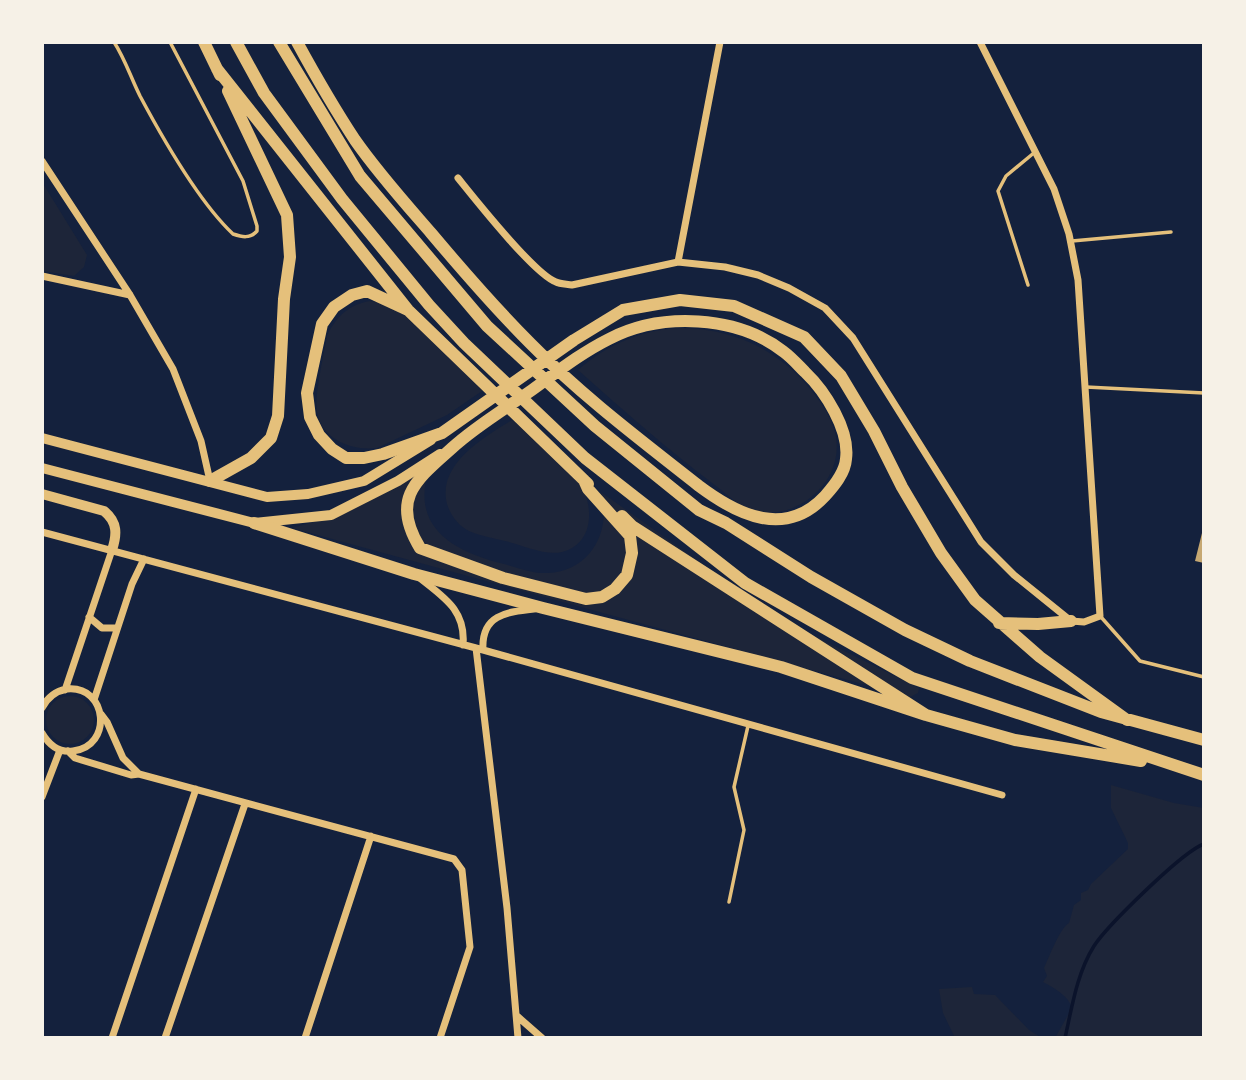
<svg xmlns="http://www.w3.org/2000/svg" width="1246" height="1080" font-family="'Exo 2',sans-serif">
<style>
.green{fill:#1d2539}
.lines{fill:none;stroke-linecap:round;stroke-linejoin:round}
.stream{stroke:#0b132b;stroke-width:3.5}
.building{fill:#c6a872}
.service{stroke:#e5c07b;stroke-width:3.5}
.minor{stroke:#e5c07b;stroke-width:7}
.primary{stroke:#e5c07b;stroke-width:10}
.motorway{stroke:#e5c07b;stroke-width:12}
</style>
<rect width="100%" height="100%" fill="#14213d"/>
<!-- green -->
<path class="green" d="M42 182 87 255 84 267 74 276 42 271Z
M370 301 397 305 485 389 447 415 377 448C352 451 322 440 317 412 314 396 324 354 327 336 336 316 349 305 370 301Z
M683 328C738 329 786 354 818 399 825 408 832 421 835 432 847 480 797 524 751 510 739 507 726 493 716 486 668 450 623 410 578 370 608 344 643 329 683 328Z
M512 420C532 438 559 457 576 477 594 500 597 543 562 552 545 556 522 545 505 541 493 538 480 536 469 531 459 526 452 517 448 507 434 466 484 437 512 420Z
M430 466C409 526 451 550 500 563 516 567 532 574 548 573 591 571 612 530 601 492L736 588 814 636 919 688 918 693 910 697 292 528C342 515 386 495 430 466Z
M46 720a24 24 0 1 1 48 0a24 24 0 1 1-48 0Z
M1111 785 1174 803 1204 808V1038H1055L1072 1008C1068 995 1054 988 1043 982L1047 976 1044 968C1050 955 1060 928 1069 923L1074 905 1081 900V893L1088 890 1091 884 1128 849V843L1111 808Z
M972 987 974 994 995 995 1029 1030 1042 1038H955L943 1013 939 989Z"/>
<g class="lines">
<!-- stream -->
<path class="stream" d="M1065 1038C1072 1007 1077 973 1094 946 1107 926 1183 851 1204 844"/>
</g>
<!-- building -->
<path class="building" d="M1203 529H1204V563L1195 561Z"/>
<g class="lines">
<!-- service -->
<path class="service" d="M114 42C125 59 131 78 140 96 163 139 198 201 233 234 242 237 250 239 257 231V226L243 181 170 42
M1072 241 1171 232
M1028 285 998 191 1006 176 1035 152
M1086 387 1204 393
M1101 617 1140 661 1204 677
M729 902 744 830 734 787 748 726"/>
<!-- minor -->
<path class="minor" d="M42 161 130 295 173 369 201 441 210 481
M458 178C475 199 534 274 556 282 560 284 567 284 572 285L678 262 725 267 758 275 789 288 825 308 853 338 981 542 1014 575 1071 621 1084 622 1100 616 1078 280 1069 234 1054 189 980 42
M678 262 720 42
M42 276 130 295
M42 532 476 648 1002 795
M421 579C445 598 466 611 463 645
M89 617 102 628H117
M476 648 507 908 518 1038
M483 650C481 615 506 612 534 609
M65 690 112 550
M94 700 132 584 144 559
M42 708C47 698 56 691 67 689 108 685 113 747 73 751 59 753 49 745 42 733
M101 714 107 722 123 758 139 774
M68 751 75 758 131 775 139 774 454 859 462 870 470 947 440 1038
M42 797 60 750
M517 1016 542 1038
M112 1038 196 789
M165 1038 245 804
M305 1038 371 836"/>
<!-- primary -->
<path class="primary" d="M42 438 267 497 308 494 364 481 431 440
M42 468 254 523 331 515 398 481 440 454
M42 494 104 511C118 522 117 535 112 550"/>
<!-- motorway -->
<path class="motorway" d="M204 42 220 75
M236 42 264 93 342 199 429 305 464 343 585 458 745 583 912 678 1204 775
M279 42 360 176 487 326 595 426 699 510 726 523 811 577 905 630 970 661 1101 712 1204 740
M297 42C315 75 334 108 355 140 378 173 405 203 431 233 463 271 496 309 531 344 582 396 642 441 699 486 739 516 786 538 825 496 834 486 845 473 846 459 850 430 825 391 805 372 798 365 792 358 784 352 737 315 661 312 609 339 581 353 557 372 532 390 505 409 476 426 452 448 416 480 390 499 420 548L503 578 586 599 602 597 615 589 627 575 632 553 630 536 588 489 584 480
M217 69 408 310 588 484
M408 310 367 291 352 295 334 307 322 324 307 393 310 417 319 435 332 449 346 458H364L383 454 442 433 574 340 623 310 680 300 734 306 804 337 841 376 874 431 902 487 941 553 975 600 1040 657 1127 720
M210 481 251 458 271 438 278 416 284 299 290 257 287 215 228 91
M622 516 632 526 926 715
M254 523 414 574 543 608 781 667 926 715 1015 740 1141 761
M999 623 1038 624 1071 621"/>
</g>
<!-- border -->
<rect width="1246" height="1080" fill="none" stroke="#f6f1e7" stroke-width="88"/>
</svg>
